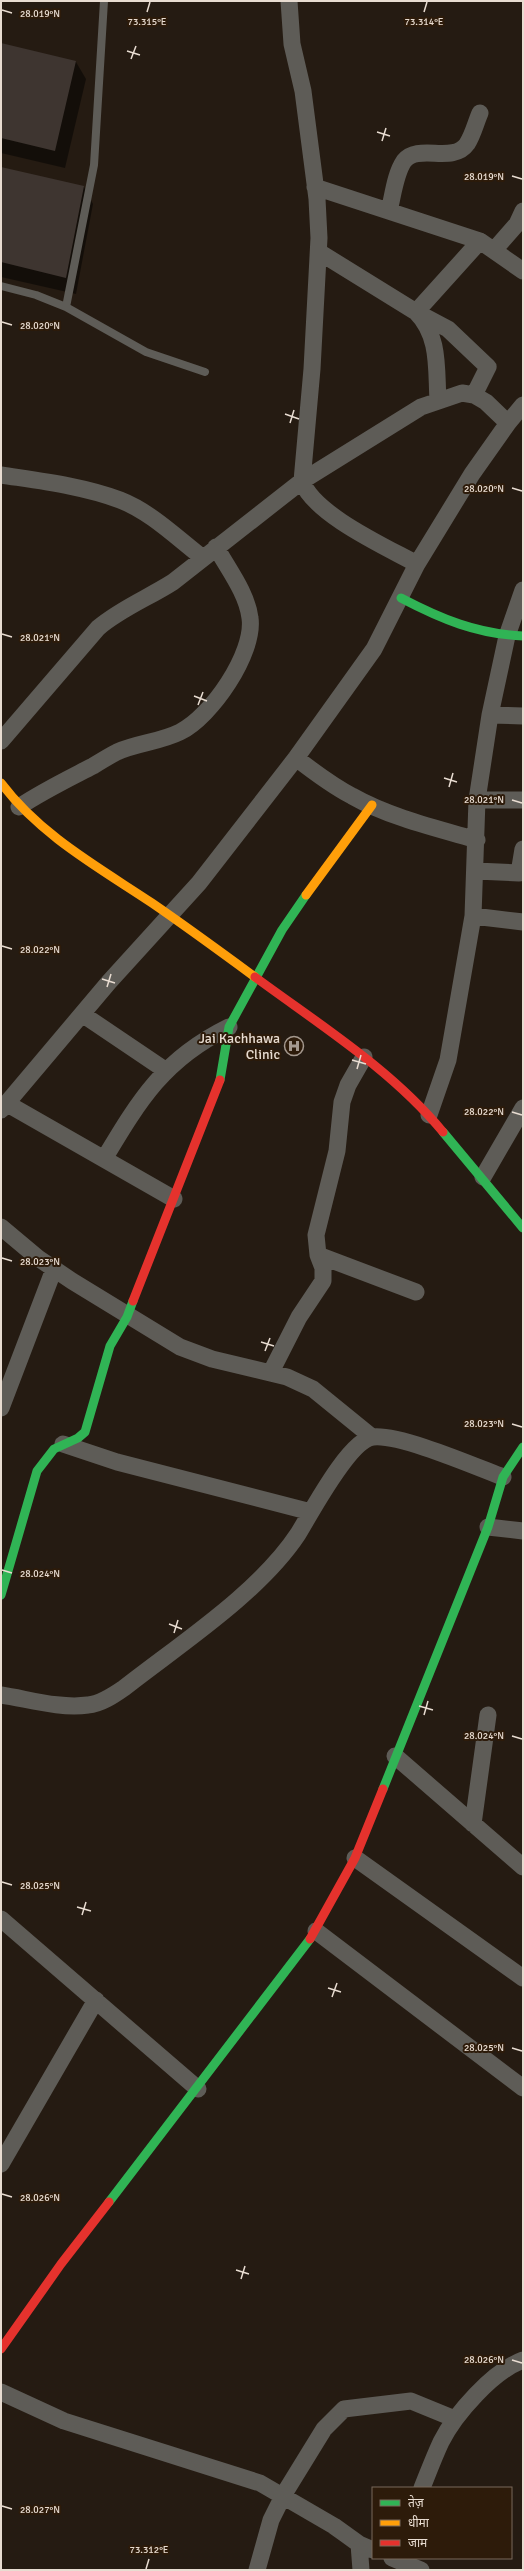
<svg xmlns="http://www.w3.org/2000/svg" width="524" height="2571" font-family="Signika,'Noto Sans Devanagari',sans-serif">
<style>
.shadow{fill:#0007}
.building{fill:#3e3530}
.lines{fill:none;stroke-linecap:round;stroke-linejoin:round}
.lane{stroke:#5e5c57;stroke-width:8}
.street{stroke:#5e5c57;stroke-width:17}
.fast{stroke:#30b455;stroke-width:9}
.slow{stroke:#ff9f0a;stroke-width:9}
.jam{stroke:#e5322d;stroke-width:9}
.ticks{fill:none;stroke:#e8dcd1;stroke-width:1.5}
.labels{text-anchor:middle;stroke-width:4;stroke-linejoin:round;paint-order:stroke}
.poi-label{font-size:14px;fill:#e8dcd1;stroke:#2d1b0a;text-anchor:end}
.ticks-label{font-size:10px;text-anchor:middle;fill:#e8dcd1;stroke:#2d1b0a;stroke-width:4;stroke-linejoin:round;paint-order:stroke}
</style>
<rect width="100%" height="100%" fill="#251b12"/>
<!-- shadow -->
<path class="shadow" d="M1 44 76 62 86 79 65 168 1 153Z
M1 168 84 187 93 204 76 294 1 277Z"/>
<!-- building -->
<path class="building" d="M1 43 76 61 55 151 1 138Z
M1 167 84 186 66 278 1 262Z"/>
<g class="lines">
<!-- lane -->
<path class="lane" d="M1 286 36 295 66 307 146 352 205 372
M66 307 94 165 104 1"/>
<!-- street -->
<path class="street" d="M289 1 292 44 303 91 317 199 319 238 312 369 302 481C313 514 386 547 417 564
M315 187 480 241 523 271
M389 211C393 196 395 174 404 161 418 143 453 164 467 144 473 135 476 122 480 113
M495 249 517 224 523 211
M319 252 416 312C440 336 436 369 438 400
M474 395 488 367 448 329 416 312 480 241
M1 475C40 481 83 486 120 500 151 512 177 538 203 558
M490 715 523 716
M1 741 98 628C120 609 148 598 173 582L302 481 421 407 462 393 474 395 486 402 508 423
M296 758C314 772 331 785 352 796 389 817 435 828 477 840
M477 800H523
M19 807C43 791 68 779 93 766 101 761 109 756 117 752 137 743 160 742 180 732 211 717 255 653 250 618 247 593 228 569 216 547
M476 871 519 873 523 849
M473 916 523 922
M82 1014 165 1070
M6 1103 174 1199
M1 1110 109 982 199 883 296 758 374 649 417 564 472 474 508 423 523 405
M429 1115 448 1060 473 916 477 800 490 715 507 636 523 590
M104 1159C140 1099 164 1059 229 1027
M483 1177 523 1108
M1 1227 38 1258 72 1281 180 1347 212 1359 287 1377 313 1389 372 1437
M318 1255 416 1292
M271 1372 299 1317 323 1281V1268L318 1255 316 1235 337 1151 342 1102 348 1085 364 1057
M1 1408 54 1269
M63 1444 117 1462 311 1512
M488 1527 523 1531
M1 1695C28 1699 60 1709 88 1705 101 1704 114 1695 124 1688 180 1644 259 1593 298 1534 311 1513 349 1440 373 1437 400 1434 474 1466 503 1477
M395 1756 523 1867
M473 1824 488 1715
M355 1858 523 1978
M1 1919 198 2089
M316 1931 523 2088
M1 2164 96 2000
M1 2392 64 2421 260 2483 334 2526 359 2544 373 2550
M422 2488C428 2473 434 2457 441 2442 455 2414 493 2371 523 2360
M359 2544 361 2570
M392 2558 421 2570
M257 2570 271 2520 284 2494 324 2429 344 2409 411 2401 455 2419"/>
<!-- fast -->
<path class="fast" d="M401 598C441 619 477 634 523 636
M220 1080 229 1027 282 930 306 895
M443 1132 523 1228
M1 1595 37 1471 54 1449 78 1438 85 1432 110 1346 127 1317 133 1301
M383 1789 488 1527 503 1477 523 1447
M109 2202 310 1939"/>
<!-- slow -->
<path class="slow" d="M1 783C40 835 98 867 152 903 187 927 221 952 255 977
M306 895 372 805"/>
<!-- jam -->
<path class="jam" d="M255 977C320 1025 392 1070 443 1132
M133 1301 220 1080
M310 1939 355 1858 383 1789
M1 2349 61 2264 109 2202"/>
</g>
<!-- ticks -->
<path class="ticks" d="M2 10 12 13M147 12 150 2M424 12 427 2M127 51 140 55M131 59 136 46M377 132 390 136M382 141 386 128M512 176 522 179M2 322 12 325M285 414 299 419M290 423 294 410M512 488 522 491M2 634 12 637M194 696 207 701M198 705 203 692M444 778 457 782M449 787 453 773M512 800 522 803M2 946 12 949M102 979 115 983M107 987 111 974M352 1060 366 1064M357 1069 361 1055M512 1112 522 1115M2 1258 12 1261M261 1342 274 1346M265 1351 270 1338M512 1424 522 1427M2 1570 12 1573M169 1624 182 1629M174 1633 178 1620M419 1706 433 1710M424 1715 428 1701M512 1736 522 1739M2 1882 12 1885M77 1907 91 1911M82 1915 86 1902M328 1988 341 1992M332 1997 337 1983M512 2048 522 2051M2 2194 12 2197M236 2270 249 2274M241 2279 245 2266M512 2360 522 2363M2 2506 12 2509M146 2569 149 2559"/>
<!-- icons -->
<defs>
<g id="hospital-ring" transform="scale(1)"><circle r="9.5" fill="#2d1b0a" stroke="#a4988e" stroke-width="1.5"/><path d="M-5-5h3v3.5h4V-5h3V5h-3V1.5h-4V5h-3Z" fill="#a4988e"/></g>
</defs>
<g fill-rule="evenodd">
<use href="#hospital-ring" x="294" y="1046"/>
</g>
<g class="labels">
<!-- poi labels -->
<g class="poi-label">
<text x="280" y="1043">Jai Kachhawa<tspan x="280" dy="16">Clinic</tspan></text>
</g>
</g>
<g class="ticks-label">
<text x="40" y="17">28.019°N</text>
<text x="147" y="25">73.315°E</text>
<text x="424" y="25">73.314°E</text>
<text x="484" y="180">28.019°N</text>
<text x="40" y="329">28.020°N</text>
<text x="484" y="492">28.020°N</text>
<text x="40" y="641">28.021°N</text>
<text x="484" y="803">28.021°N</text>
<text x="40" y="953">28.022°N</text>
<text x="484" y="1115">28.022°N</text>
<text x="40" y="1265">28.023°N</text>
<text x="484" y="1427">28.023°N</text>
<text x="40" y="1577">28.024°N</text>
<text x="484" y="1739">28.024°N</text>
<text x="40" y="1889">28.025°N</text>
<text x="484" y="2051">28.025°N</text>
<text x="40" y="2201">28.026°N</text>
<text x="484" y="2363">28.026°N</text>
<text x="40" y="2513">28.027°N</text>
<text x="149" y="2553">73.312°E</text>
</g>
<!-- border -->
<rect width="524" height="2571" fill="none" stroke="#e8dcd1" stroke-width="4"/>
<!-- legend -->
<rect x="372" y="2487" width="140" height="72" fill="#2d1b0a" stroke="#78685a"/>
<rect x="380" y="2500" width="20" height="6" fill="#30b455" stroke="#78685a"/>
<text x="408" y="2507" font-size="12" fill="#e8dcd1">तेज़</text>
<rect x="380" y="2520" width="20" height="6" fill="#ff9f0a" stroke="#78685a"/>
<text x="408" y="2527" font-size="12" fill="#e8dcd1">धीमा</text>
<rect x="380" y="2540" width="20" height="6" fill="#e5322d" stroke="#78685a"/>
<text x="408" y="2547" font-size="12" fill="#e8dcd1">जाम</text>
</svg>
